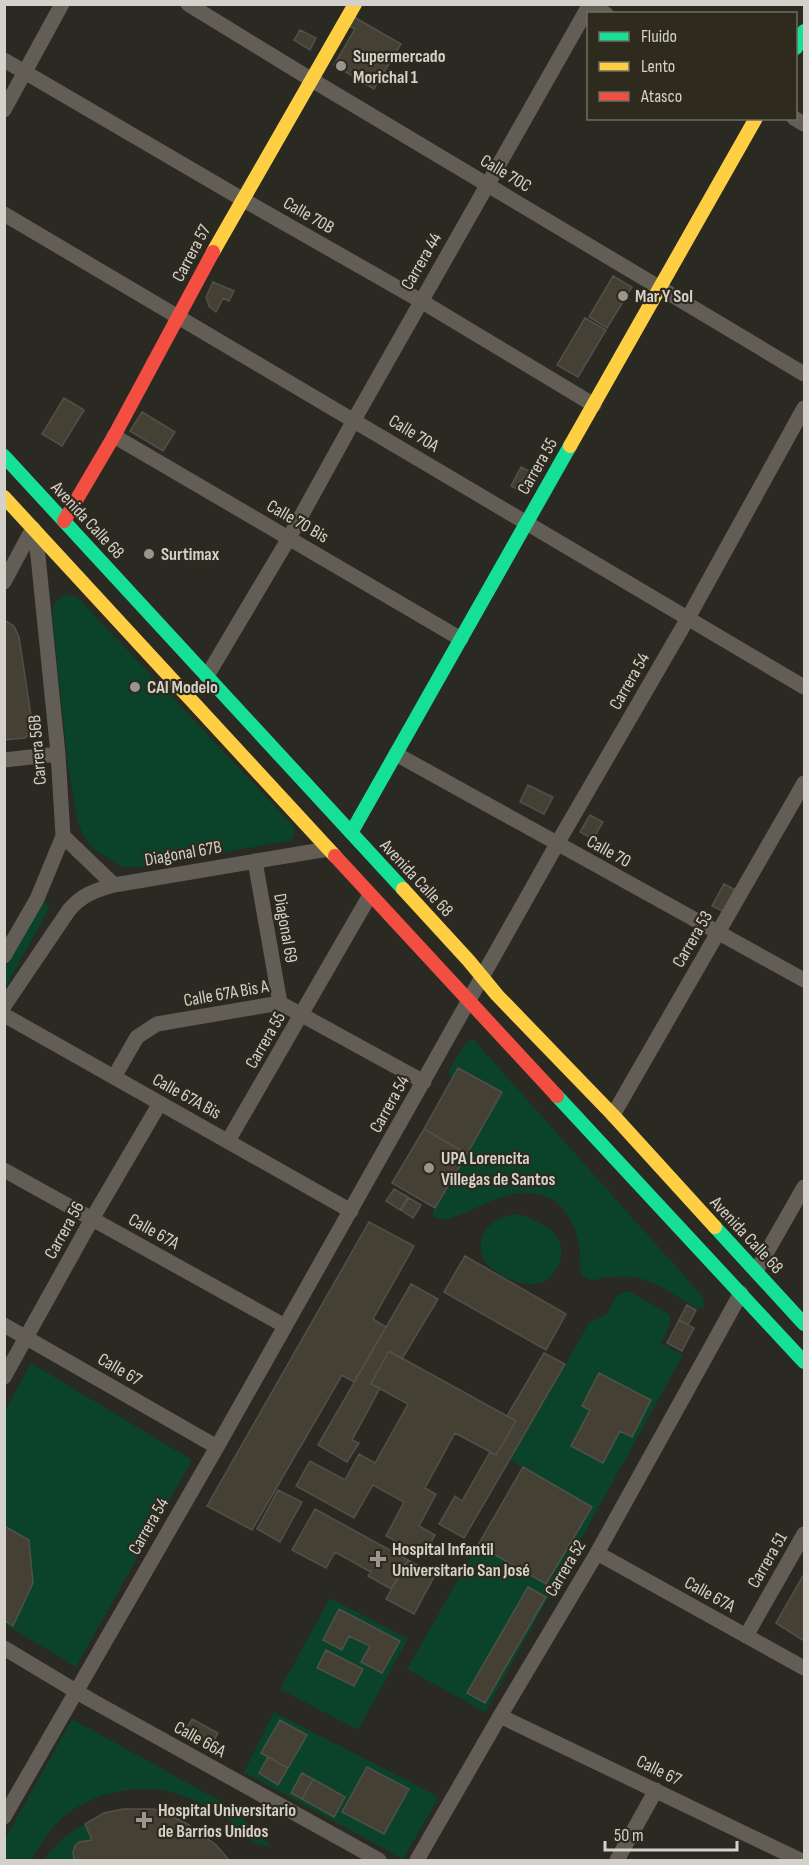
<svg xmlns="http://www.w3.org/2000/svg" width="809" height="1865" font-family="'Sofia Sans Condensed',sans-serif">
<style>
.green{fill:#0a432a}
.building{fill:#444134;stroke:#51504a;stroke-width:1.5}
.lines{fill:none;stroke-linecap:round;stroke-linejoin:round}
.street{stroke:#625d55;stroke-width:15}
.fast{stroke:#16e098;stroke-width:14}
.slow{stroke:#ffcf43;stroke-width:14}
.jam{stroke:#f24e42;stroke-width:14}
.poi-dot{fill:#98968f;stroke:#2e2b1e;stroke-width:2}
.labels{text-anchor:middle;stroke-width:4.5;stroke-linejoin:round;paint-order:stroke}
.poi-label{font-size:18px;font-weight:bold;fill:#d3d1c9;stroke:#2e2b1e;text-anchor:start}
.street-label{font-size:18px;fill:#d3d1c9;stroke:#2e2b1e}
</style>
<rect width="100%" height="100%" fill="#2a2922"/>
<!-- green -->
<path class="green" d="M65 595 75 596 79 599 290 822 295 829 293 838 289 841 137 867H122L95 850 85 839 78 823 68 765 52 614C53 606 56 598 65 595Z
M45 902 50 907 5 988V969L38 909Z
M474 1040 703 1297 704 1306 698 1309 694 1307C653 1282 643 1270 593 1280 588 1279 584 1278 581 1273 578 1266 580 1257 580 1250 578 1230 566 1205 547 1197 504 1178 454 1231 434 1217L433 1214 458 1069 452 1079 448 1072 465 1044 469 1041Z
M517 1214C528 1217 541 1222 550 1229 568 1242 563 1269 546 1280 529 1291 495 1277 485 1261 471 1236 493 1216 517 1214Z
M625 1291 631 1292 670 1315V1325L661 1343 683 1355 485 1712 407 1669 478 1545 546 1584 592 1507 510 1460 589 1323 607 1314 616 1296Z
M31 1363 192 1460 76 1667 5 1624 4 1412Z
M330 1598 408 1639 358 1730 280 1689Z
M274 1712 439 1797 403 1859 244 1772Z
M72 1719 224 1803 257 1831 271 1846C250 1848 245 1831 231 1821 215 1810 187 1796 168 1791 137 1785 97 1792 71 1811 54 1823 42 1842 31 1860H5V1839Z
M85 1824 92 1840C78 1840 71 1847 74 1860H44C55 1844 67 1833 85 1824Z"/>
<!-- building -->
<path class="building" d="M354 17 401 44 374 89 334 65 355 29 349 26Z
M300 30 316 38 310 50 294 40Z
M613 276 632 287 607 328 589 317Z
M213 282 234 291 229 301 223 298 216 312 209 306 206 297Z
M585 318 606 330 578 377 557 365Z
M64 398 84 410 62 446 42 434Z
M142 412 175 432 163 451 130 431Z
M521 467 537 475 527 494 511 486Z
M4 620 14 626 19 637 32 723 30 733 25 738 4 740Z
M528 785 553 797 544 814 520 802Z
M590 815 603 822 593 839 580 832Z
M724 884 736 890 724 912 712 906Z
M458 1068 502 1092 467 1154 424 1129Z
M424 1129 467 1154 435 1208 392 1183Z
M394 1189 408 1197 400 1210 386 1201Z
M409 1198 421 1205 413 1218 401 1210Z
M369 1222 414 1246 373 1319 386 1327 354 1382 342 1375 252 1530 207 1506Z
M465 1256 566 1314 546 1350 444 1292Z
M411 1284 438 1299 402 1359 389 1351 371 1384 380 1388 352 1440 359 1443 347 1462 318 1445Z
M687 1305 696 1310 688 1325 679 1320Z
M679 1320 694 1328 682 1351 667 1343Z
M389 1351 516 1421 496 1455 455 1433 425 1488 436 1494 419 1526 435 1535 423 1556 386 1536 404 1502 373 1485 354 1518 296 1486 310 1461 345 1480 359 1454 375 1463 408 1404 371 1384Z
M544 1353 565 1364 464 1538 439 1524 455 1496 462 1501 490 1452 496 1455 516 1421 507 1416Z
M599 1373 651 1400 632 1437 620 1431 603 1463 571 1446 590 1410 582 1406Z
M523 1467 592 1507 546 1584 478 1545Z
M278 1490 302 1502 280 1542 257 1529Z
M315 1509 408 1560 391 1589 368 1576 371 1572 335 1552 326 1568 292 1550Z
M4 1526 29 1540 33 1583 13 1626 4 1620Z
M408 1560 435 1575 414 1614 386 1599Z
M804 1574V1641L776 1623Z
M528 1587 546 1597 485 1703 467 1693Z
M339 1609 400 1641 382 1673 361 1662 370 1646 349 1636 342 1650 323 1640Z
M326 1650 363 1669 354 1686 317 1668Z
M192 1719 218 1733 211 1746 185 1731Z
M280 1720 307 1735 288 1768 261 1753Z
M268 1757 288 1768 278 1785 259 1773Z
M367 1767 409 1789 384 1834 342 1812Z
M302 1773 313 1779 302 1799 291 1793Z
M313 1779 345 1797 334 1817 302 1799Z
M123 1809H154L186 1823 216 1845 229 1860H74L73 1852 75 1846 79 1842 92 1840 85 1824 104 1813Z"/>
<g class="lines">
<!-- street -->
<path class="street" d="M188 4 312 80 804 374
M589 4 606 14
M4 60 242 199 421 301 594 405
M4 110 62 4
M794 118 804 124
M4 214 804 687
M114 436 461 639
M4 582 33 528
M207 676 289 538 354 420 590 4
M396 754 804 980
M4 760 58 754
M63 836 114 885
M255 861 280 1003
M4 956 37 899 63 836 58 754 38 556 34 530
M4 1006 69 910C83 894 94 891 114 885L328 849
M4 1015 351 1211
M114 1077 137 1037 157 1024 280 1003 424 1082
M613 1115 804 783
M228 1141 370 895
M4 1170 285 1326
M756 1271 804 1187
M4 1325 217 1447
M4 1377 92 1219 160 1103
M597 1553 804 1668
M746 1636 804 1534
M4 1648 89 1699 379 1860
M500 1716 800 1860
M4 1817 217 1447 557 844 688 618 804 408
M417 1860 500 1716 597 1553 741 1293
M617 1860 656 1790"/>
<!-- fast -->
<path class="fast" d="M796 48 804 31
M4 456 403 889
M351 833 570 446
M557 1096 804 1362
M715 1227 804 1324"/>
<!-- slow -->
<path class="slow" d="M213 252 355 4
M570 446 756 118
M4 497 335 856
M403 889 469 961 497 995 613 1115 715 1227"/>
<!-- jam -->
<path class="jam" d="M64 521 114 436 213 252
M335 856 557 1096"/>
</g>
<!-- markers -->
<g class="poi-dot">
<circle cx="341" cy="66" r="6"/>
<circle cx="623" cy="296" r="6"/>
<circle cx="149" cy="554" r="6"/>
<circle cx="135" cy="687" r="6"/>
<circle cx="429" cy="1168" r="6"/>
<path d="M375 1550h6v6h6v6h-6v6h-6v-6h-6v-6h6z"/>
<path d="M141 1811h6v6h6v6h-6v6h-6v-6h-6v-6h6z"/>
</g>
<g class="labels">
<!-- poi labels -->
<g class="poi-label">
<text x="353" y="62">Supermercado<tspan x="353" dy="21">Morichal 1</tspan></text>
<text x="635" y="302">Mar Y Sol</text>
<text x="161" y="560">Surtimax</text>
<text x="147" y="693">CAI Modelo</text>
<text x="441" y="1164">UPA Lorencita<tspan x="441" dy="21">Villegas de Santos</tspan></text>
<text x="392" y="1555">Hospital Infantil<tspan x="392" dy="21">Universitario San José</tspan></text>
<text x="158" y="1816">Hospital Universitario<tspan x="158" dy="21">de Barrios Unidos</tspan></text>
</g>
<!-- street labels -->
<g class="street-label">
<text transform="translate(506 173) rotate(31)" y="6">Calle 70C</text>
<text transform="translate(309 215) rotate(30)" y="6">Calle 70B</text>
<text transform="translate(191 253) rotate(-62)" y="6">Carrera 57</text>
<text transform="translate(421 261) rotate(-60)" y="6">Carrera 44</text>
<text transform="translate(414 433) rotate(31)" y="6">Calle 70A</text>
<text transform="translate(537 466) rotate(-60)" y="6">Carrera 55</text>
<text transform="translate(88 520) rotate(47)" y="6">Avenida Calle 68</text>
<text transform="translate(298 521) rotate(30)" y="6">Calle 70 Bis</text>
<text transform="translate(629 681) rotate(-60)" y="6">Carrera 54</text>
<text transform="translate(37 750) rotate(-95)" y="6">Carrera 56B</text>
<text transform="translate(609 851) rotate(29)" y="6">Calle 70</text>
<text transform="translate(183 853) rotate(-10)" y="6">Diagonal 67B</text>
<text transform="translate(417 878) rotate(47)" y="6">Avenida Calle 68</text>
<text transform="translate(286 928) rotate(80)" y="6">Diagonal 69</text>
<text transform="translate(692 939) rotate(-60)" y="6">Carrera 53</text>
<text transform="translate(226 993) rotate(-10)" y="6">Calle 67A Bis A</text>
<text transform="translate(265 1040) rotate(-60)" y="6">Carrera 55</text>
<text transform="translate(187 1096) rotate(29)" y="6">Calle 67A Bis</text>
<text transform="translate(389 1104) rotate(-61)" y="6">Carrera 54</text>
<text transform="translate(64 1230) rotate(-61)" y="6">Carrera 56</text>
<text transform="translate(154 1231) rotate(29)" y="6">Calle 67A</text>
<text transform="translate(747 1235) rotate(47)" y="6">Avenida Calle 68</text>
<text transform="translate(120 1369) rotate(30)" y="6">Calle 67</text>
<text transform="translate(148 1526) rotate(-60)" y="6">Carrera 54</text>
<text transform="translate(767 1560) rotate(-60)" y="6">Carrera 51</text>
<text transform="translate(565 1568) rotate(-59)" y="6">Carrera 52</text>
<text transform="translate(710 1594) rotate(29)" y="6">Calle 67A</text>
<text transform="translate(200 1739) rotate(29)" y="6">Calle 66A</text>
<text transform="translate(659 1770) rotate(26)" y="6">Calle 67</text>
</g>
</g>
<!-- border -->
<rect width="809" height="1865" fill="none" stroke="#d3d1c9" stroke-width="12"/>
<!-- legend -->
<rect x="587" y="12" width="210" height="108" fill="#2e2b1e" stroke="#706d62" stroke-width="1.5"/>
<rect x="599" y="32" width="30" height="9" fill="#16e098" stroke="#706d62" stroke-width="1.5"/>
<text x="641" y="42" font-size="18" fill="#d3d1c9">Fluido</text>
<rect x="599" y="62" width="30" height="9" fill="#ffcf43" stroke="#706d62" stroke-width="1.5"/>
<text x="641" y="72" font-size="18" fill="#d3d1c9">Lento</text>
<rect x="599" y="92" width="30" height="9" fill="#f24e42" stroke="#706d62" stroke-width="1.5"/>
<text x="641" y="102" font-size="18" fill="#d3d1c9">Atasco</text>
<!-- scale -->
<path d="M605 1841v9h132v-9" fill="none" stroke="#d3d1c9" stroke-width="3"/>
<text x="614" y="1841" font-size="18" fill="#d3d1c9" stroke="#2e2b1e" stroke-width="4.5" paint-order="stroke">50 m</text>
</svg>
